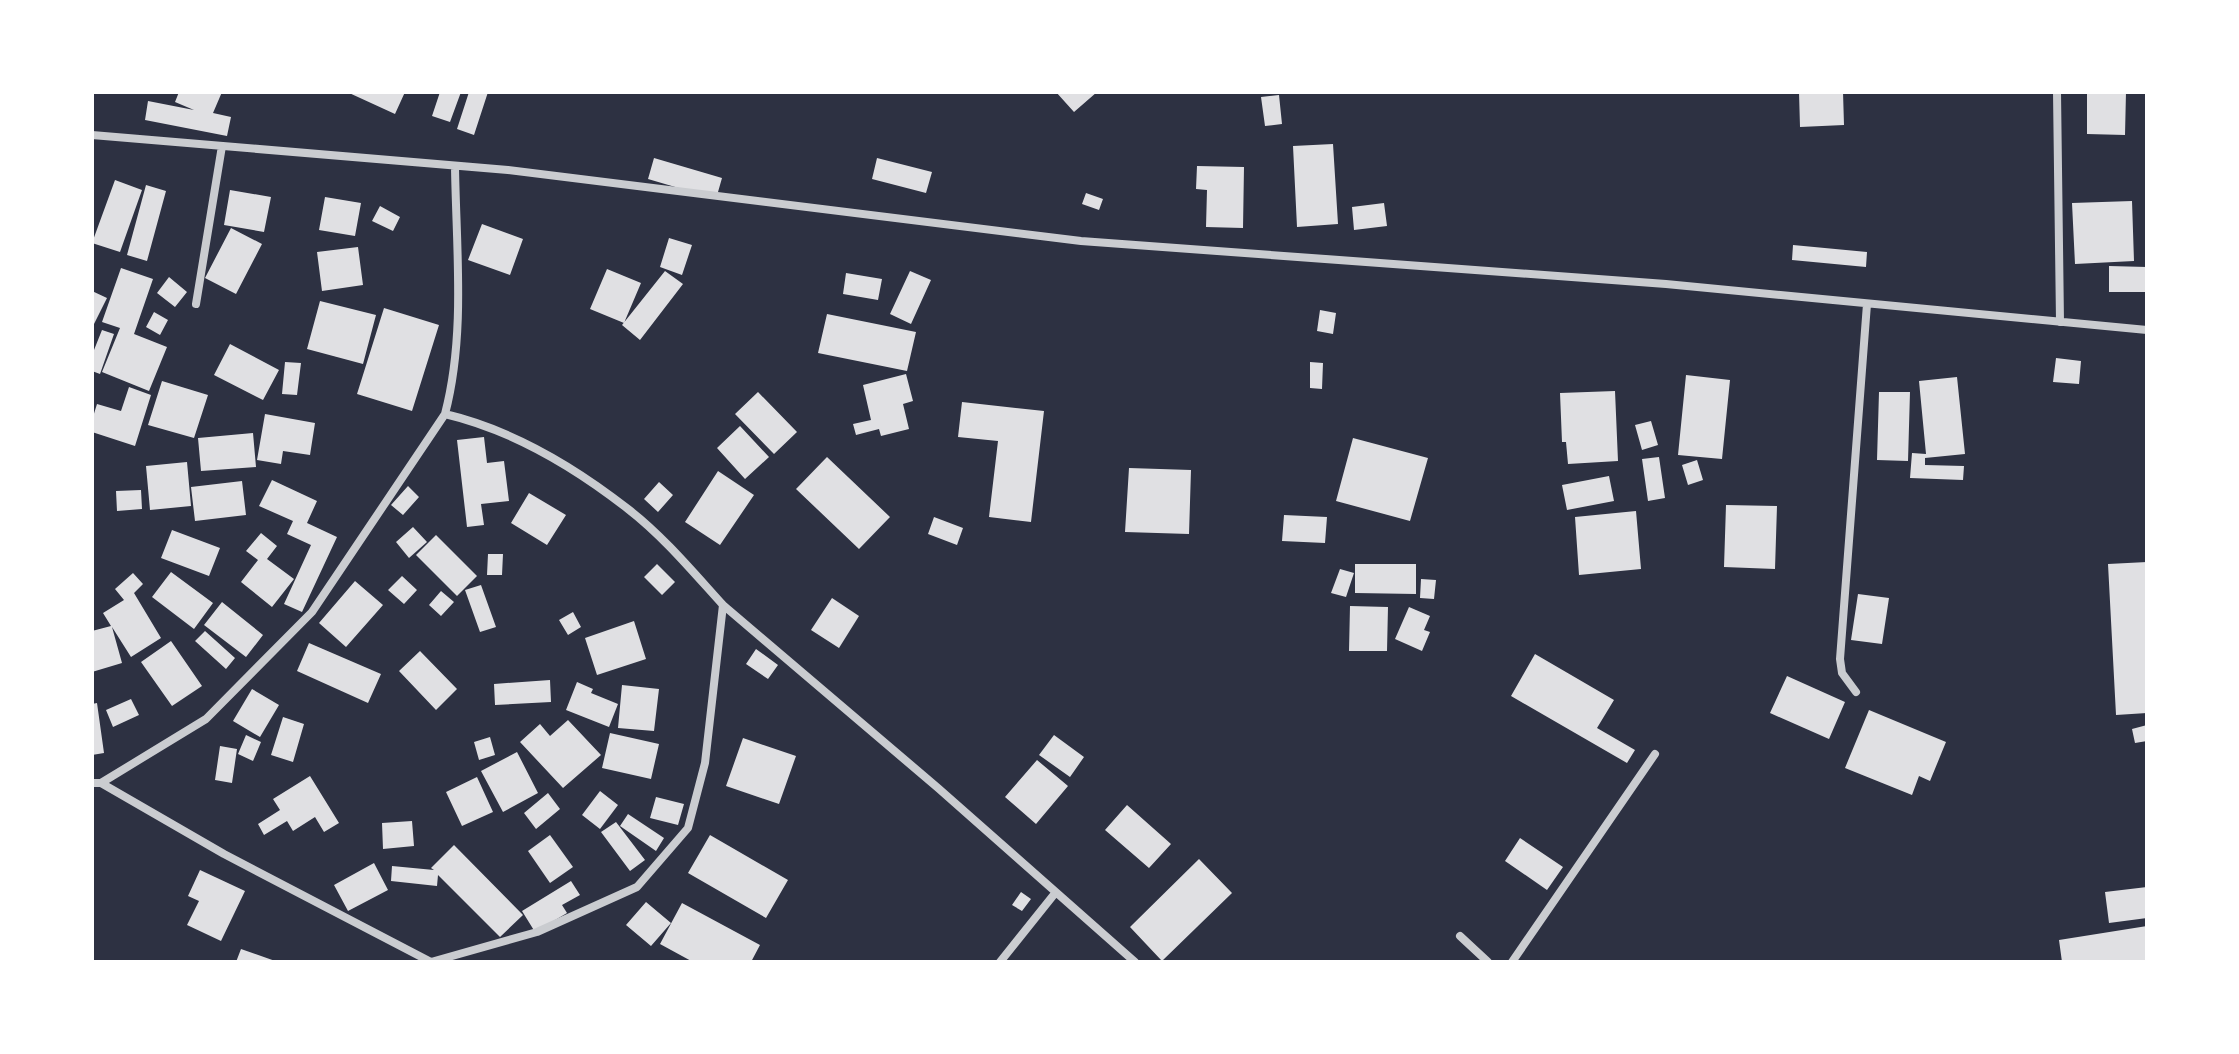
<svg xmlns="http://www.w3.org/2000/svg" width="2239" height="1054" font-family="'Sofia Sans Condensed',sans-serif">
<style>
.building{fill:#e0e0e3}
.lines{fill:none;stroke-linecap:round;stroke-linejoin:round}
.minor{stroke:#caccd0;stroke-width:8}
</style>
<rect width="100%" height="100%" fill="#2d3142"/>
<!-- building -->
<path class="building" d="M179 92H222L213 113 231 117 227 136 145 120 148 101 194 110 175 102Z
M347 92H405L395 114Z
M440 92H461L450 122 432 116Z
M469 92H488L474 135 457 129Z
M1056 92H1097L1074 112Z
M1799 92H1843L1844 125 1800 127Z
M2087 92H2126L2125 135 2087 134Z
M1279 95 1282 124 1265 126 1261 97Z
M1333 144 1338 224 1297 227 1293 146Z
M654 158 722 178 716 199 648 179Z
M877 158 932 172 926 193 872 179Z
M1197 166 1244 167 1243 228 1206 227 1207 190 1196 189Z
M115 180 142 190 120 252 92 243Z
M146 185 166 191 147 261 127 255Z
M230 190 271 197 264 232 224 225Z
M1086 193 1103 199 1099 210 1082 204Z
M325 197 361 203 355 236 319 230Z
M2132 201 2134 261 2075 264 2072 203Z
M1384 203 1387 226 1354 230 1352 207Z
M380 206 400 217 393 231 372 221Z
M482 224 523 239 510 275 468 260Z
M231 228 262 244 236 294 205 278Z
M669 238 692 245 682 275 660 267Z
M1793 245 1867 252 1866 267 1792 260Z
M358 247 363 285 322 291 317 252Z
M2109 266 2147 267V292H2109Z
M121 268 153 279 134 334 167 347 149 391 102 372 120 328 102 322Z
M607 269 641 283 624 323 590 309Z
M665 271 683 284 640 340 622 325Z
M910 271 931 280 911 324 890 314Z
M846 273 882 279 878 300 843 294Z
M169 277 187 292 175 307 157 293Z
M92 291 107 298 92 328Z
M320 301 376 315 363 364 307 349Z
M384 308 439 325 412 411 357 394Z
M1320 310 1336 313 1333 334 1317 331Z
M154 312 168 320 160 335 146 327Z
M827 314 916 332 907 371 818 353Z
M102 330 114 334 100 374 92 371V355Z
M230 344 279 370 263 400 214 375Z
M2056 358 2081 361 2079 384 2053 382Z
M285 362 301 363 297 395 282 394Z
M1310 362 1323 363 1322 389 1310 388Z
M906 374 913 401 903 404 909 429 881 436 879 429 856 435 853 424 871 420 863 385Z
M1686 375 1730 380 1722 459 1678 455Z
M1957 377 1965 454 1925 458V465L1964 466 1963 480 1910 478 1912 453 1926 454 1919 381Z
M162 381 208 395 194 438 148 425Z
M129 387 151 395 135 446 92 432V420L97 404 121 411Z
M1615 391 1618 461 1568 464 1566 442H1562L1560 393Z
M758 392 797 432 774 454 735 414Z
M1879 392H1910L1908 461 1877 460Z
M962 402 1044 411 1031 522 989 517 998 441 958 437Z
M265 414 315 423 310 455 283 451 281 464 257 460Z
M1651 421 1658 445 1642 450 1635 425Z
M740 426 769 457 745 479 717 448Z
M253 433 256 467 201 471 198 438Z
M484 437 487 463 504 461 509 501 481 504 484 525 467 527 457 440Z
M1353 438 1428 458 1410 521 1336 501Z
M827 457 890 517 859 549 796 489Z
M1659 457 1665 498 1648 501 1642 459Z
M1697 460 1703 480 1688 485 1682 465Z
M187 462 191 506 150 510 146 466Z
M1129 468 1191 470 1189 534 1125 532Z
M718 471 754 495 720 545 685 522Z
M1609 476 1614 501 1567 510 1562 485Z
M272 480 317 501 307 523 337 537 302 612 284 604 311 545 287 534 293 521 259 506Z
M242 481 246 515 195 521 191 487Z
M659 482 673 495 658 512 644 499Z
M408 486 419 497 403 515 391 505Z
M141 490 142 509 117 511 116 491Z
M529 493 566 515 547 545 511 523Z
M1726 505 1777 506 1775 569 1724 567Z
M1636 511 1641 569 1579 575 1575 517Z
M1284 515 1327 517 1325 543 1282 541Z
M934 517 963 528 957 545 928 534Z
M413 527 427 542 409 558 396 542Z
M172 530 220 548 209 576 161 558Z
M261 533 277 546 267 559 294 579 272 607 241 582 258 560 246 551Z
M436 535 477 576 457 596 416 555Z
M488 554H503L502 575H487Z
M2147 562V713L2116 715 2108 564Z
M657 564 675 582 662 595 644 577Z
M1355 564H1416V594L1355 593Z
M1340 569 1354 573 1346 597 1331 593Z
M171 572 213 603 194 629 152 597Z
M133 573 143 584 134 593 161 638 131 657 112 627 122 663 92 672V631L111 626 103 613 124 600 115 589Z
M402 576 417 590 404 604 388 590Z
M1421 579 1436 580 1434 599 1420 598Z
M355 581 383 605 346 647 319 623Z
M481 585 496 627 480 632 465 590Z
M441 591 454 602 441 616 429 605Z
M1858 594 1889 598 1882 644 1851 640Z
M832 598 859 616 839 648 811 630Z
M222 602 263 635 246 657 204 625Z
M1350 606 1388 607 1387 651H1349Z
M1409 607 1430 616 1424 630 1430 632 1422 651 1395 639Z
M573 612 581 627 568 635 559 620Z
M634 621 646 659 597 675 585 638Z
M205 631 235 658 226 669 195 641Z
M171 641 202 686 172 706 141 662Z
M309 643 381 674 368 703 297 671Z
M756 649 778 665 768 679 746 664Z
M420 651 457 689 436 710 399 671Z
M1535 654 1614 700 1597 728 1635 750 1627 763 1511 696Z
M1787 676 1845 702 1829 739 1770 713Z
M550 680 551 702 495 705 494 684Z
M577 682 593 689 591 693 618 704 609 727 566 710Z
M622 685 659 689 654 731 618 728Z
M252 689 279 705 260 737 233 721Z
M131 699 139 715 113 727 106 710Z
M97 703 104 753 92 755V704Z
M1869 710 1946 742 1930 781 1919 776 1912 795 1845 768Z
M283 717 304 724 293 762 271 755Z
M568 720 601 755 563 788 520 742 540 724 550 736Z
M2147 725V741L2135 743 2132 729Z
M610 733 659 744 651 779 602 768Z
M246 735 261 742 253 761 238 754Z
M1054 735 1084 757 1070 777 1039 755Z
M490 737 495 755 479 760 474 742Z
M743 738 796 756 779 804 726 786Z
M220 746 237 749 232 783 215 780Z
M517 752 538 793 503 812 481 771Z
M1037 760 1068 786 1036 824 1005 797Z
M310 776 339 823 324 832 315 817 293 831 287 821 264 835 258 824 280 810 273 799Z
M477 777 493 812 462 826 446 792Z
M600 791 618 805 600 829 582 815Z
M548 793 560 809 536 829 524 813Z
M656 797 684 804 678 825 650 818Z
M1127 805 1171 844 1149 868 1105 830Z
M628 814 664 838 656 851 620 826Z
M412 821 414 846 383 849 382 823Z
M616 822 645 860 630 871 601 832Z
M550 835 573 867 550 883 528 851Z
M710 835 788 880 766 918 688 873Z
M1520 838 1563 867 1547 890 1505 861Z
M454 845 523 915 500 937 438 875 437 886 391 881 392 866 434 870 431 868Z
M1199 859 1232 893 1162 961 1130 927Z
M374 863 388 890 348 911 334 885Z
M200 870 245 891 221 941 187 925 199 901 188 896Z
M571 881 580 895 562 905 567 913 535 932 522 911Z
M2147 887V918L2109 923 2105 892Z
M1021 892 1031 899 1022 911 1012 905Z
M646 902 671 923 651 946 626 925Z
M682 903 760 945 751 962H693L660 944Z
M2147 926V960L2062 962 2059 940Z
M241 949 278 962H236Z"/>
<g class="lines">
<!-- minor -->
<path class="minor" d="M2057 92 2060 322
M92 135 508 170 1081 241 1666 284 2147 330
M196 304 222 146
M723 605 938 788 1135 962
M1856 692 1842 673 1840 659 1867 304
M92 783H101L206 719 312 612 445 414C466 334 456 247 455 166
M101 783 224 854 431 962 537 932 637 887 688 828 705 763 723 605C693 572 663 536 628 509 573 466 513 430 445 414
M1460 936 1488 962
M1000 962 1056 892
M1512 962 1655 754"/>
</g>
<!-- border -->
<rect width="2239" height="1054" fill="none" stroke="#ffffff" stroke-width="188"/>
</svg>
